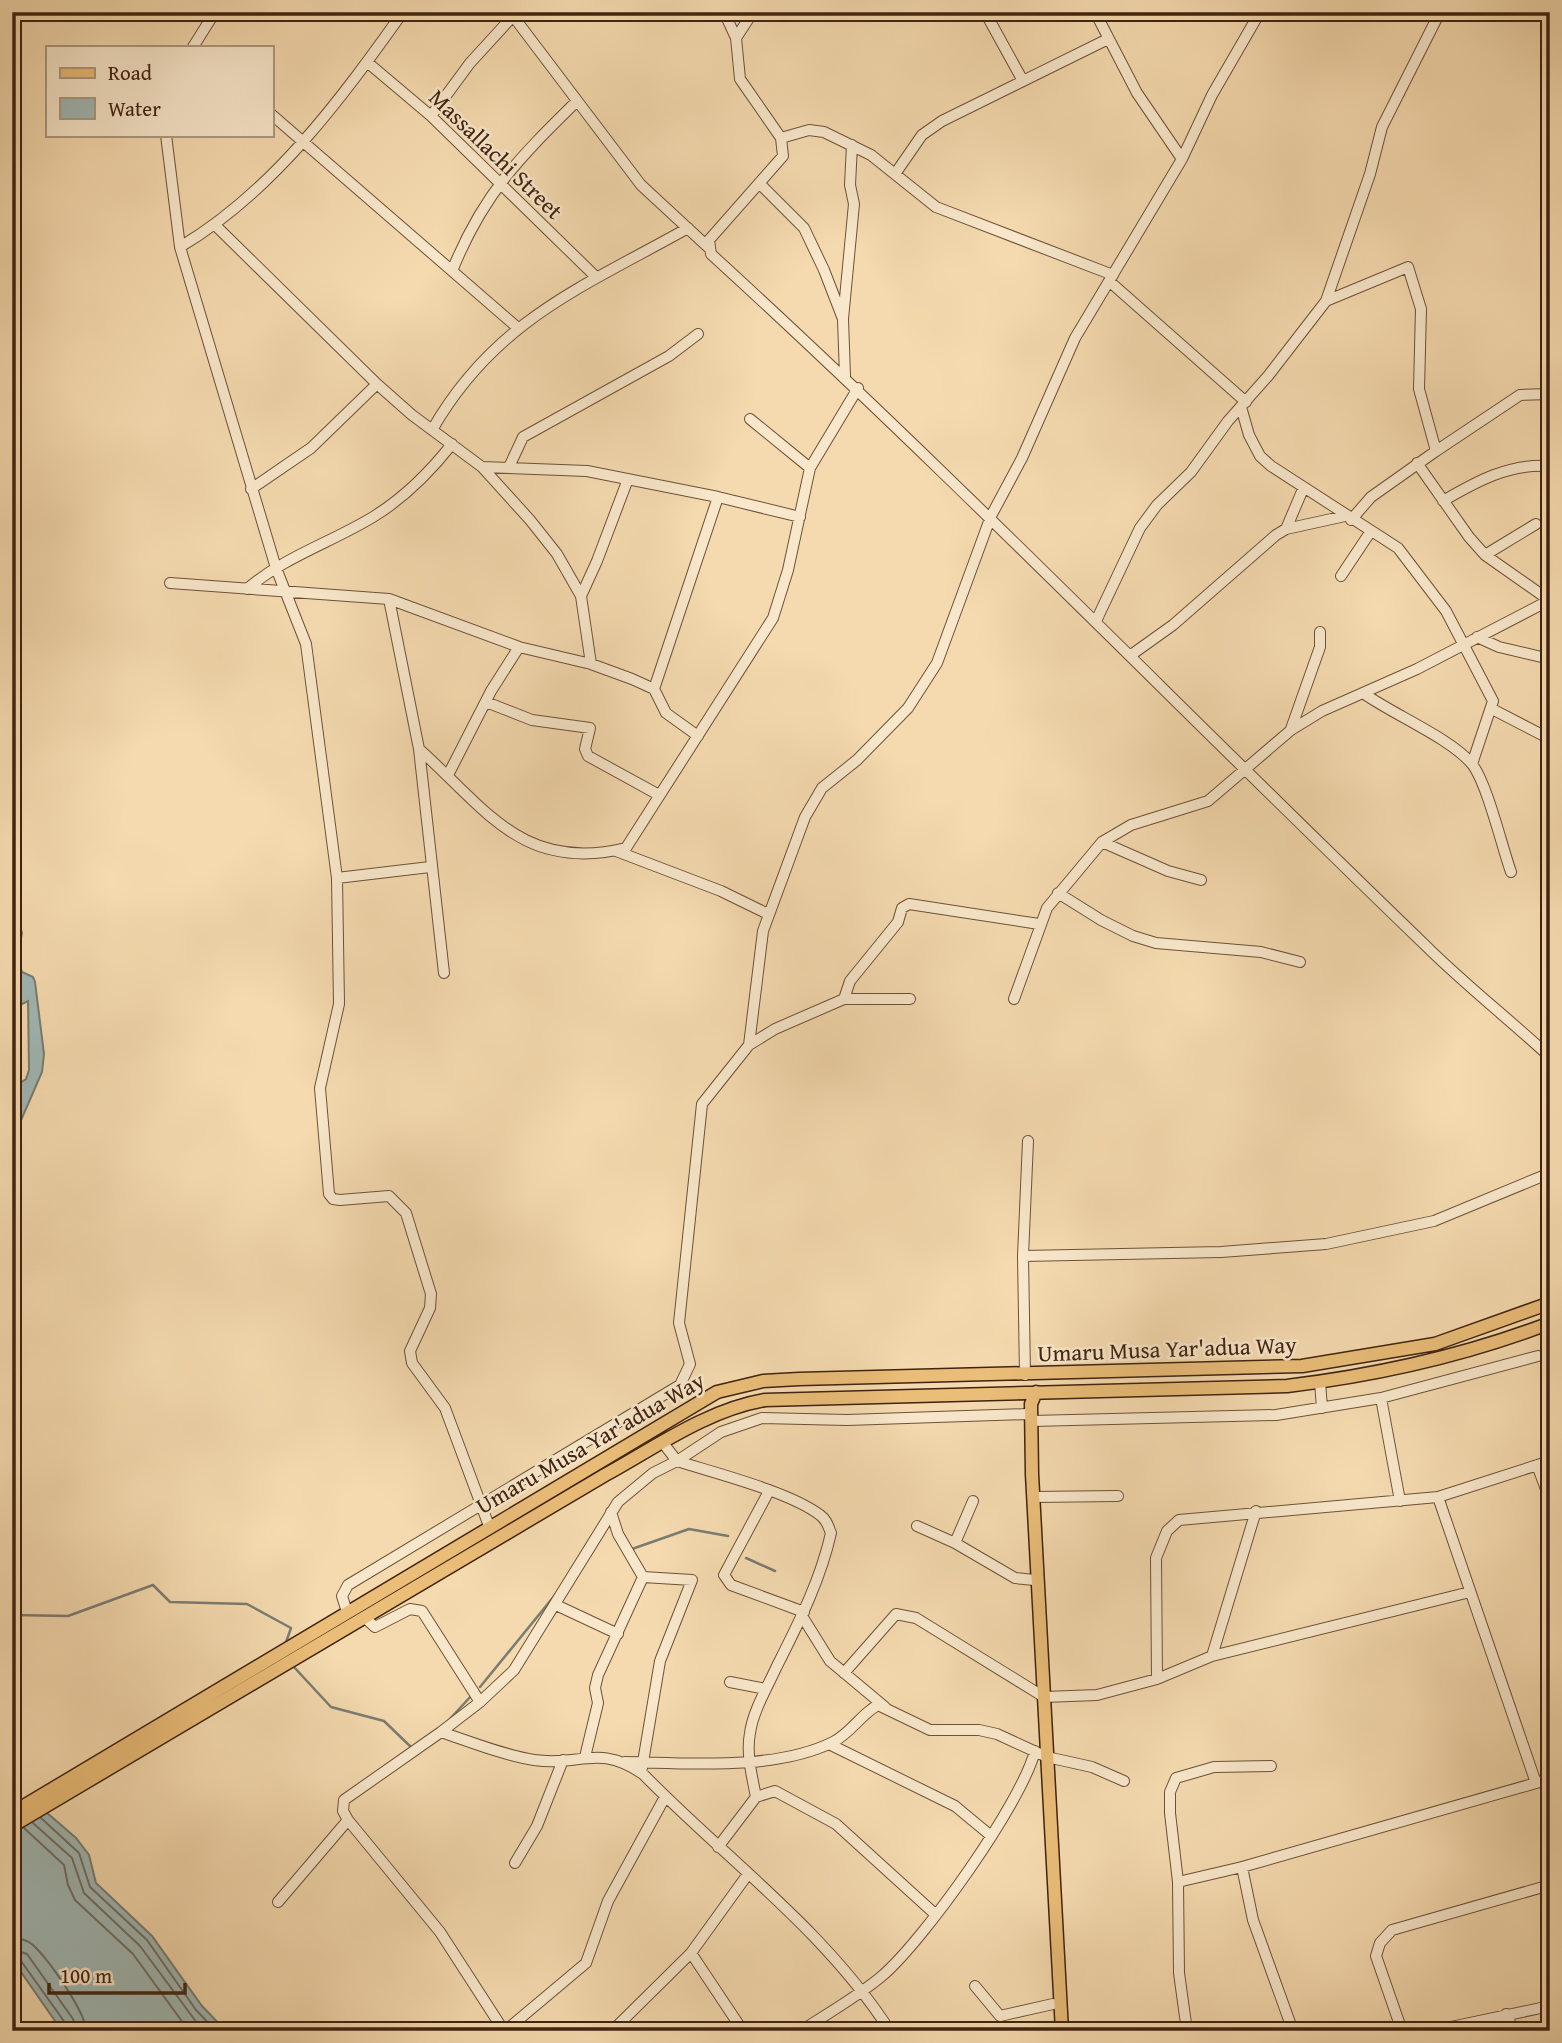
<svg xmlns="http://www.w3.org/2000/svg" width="1562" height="2043" font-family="'Gentium Book Plus',serif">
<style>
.water{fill:#a0b8b5;stroke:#7a7c73;stroke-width:2;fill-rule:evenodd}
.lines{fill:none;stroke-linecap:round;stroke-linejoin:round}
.shore{stroke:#706e63;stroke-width:2}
.stream{stroke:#7a7c73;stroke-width:2.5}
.minor-casing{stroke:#6d5138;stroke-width:12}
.major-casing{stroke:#402311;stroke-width:15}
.minor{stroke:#f8e7cb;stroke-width:10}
.major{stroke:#eabd78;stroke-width:12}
.labels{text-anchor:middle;stroke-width:5;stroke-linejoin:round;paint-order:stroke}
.street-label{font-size:23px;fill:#402311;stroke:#f8e7cb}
</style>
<rect width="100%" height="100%" fill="#f5daaf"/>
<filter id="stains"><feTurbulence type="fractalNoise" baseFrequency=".00286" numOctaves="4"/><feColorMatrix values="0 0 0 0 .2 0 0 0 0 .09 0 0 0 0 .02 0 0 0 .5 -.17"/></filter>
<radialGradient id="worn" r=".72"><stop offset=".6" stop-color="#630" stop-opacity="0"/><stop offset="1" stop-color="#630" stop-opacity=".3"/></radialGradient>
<!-- water -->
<path class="water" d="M12 901 22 933 17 958 22 972 33 977 35 982 44 1054 42 1072 12 1141ZM28 1001 29 1070 26 1079 20 1083 17 1013 20 1005Z
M12 1797 39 1806 76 1838 89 1855 96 1883 152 1936 202 2006 226 2031H62L12 1959Z"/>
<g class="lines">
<!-- shore -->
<path class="shore" d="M41 1818 79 1853 90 1887 147 1940 196 2010 216 2031
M33 1823 72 1858 84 1893 140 1946 203 2031
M24 1828 64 1865 68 1885 75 1900 133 1954 189 2031
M12 1938C20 1938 27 1940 33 1945 48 1959 86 2012 86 2031
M12 1949 27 1954 73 2019 76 2031
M12 1957 21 1961 66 2024 67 2031"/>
<!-- stream -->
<path class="stream" d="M632 1549 689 1529 728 1536
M746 1558 775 1571
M12 1615 68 1616 153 1585 170 1602 247 1604 291 1628 285 1645
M293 1666 331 1707 384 1721 411 1747
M480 1687 555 1595
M448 1721 472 1695"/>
<!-- minor casing -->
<g class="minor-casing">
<path id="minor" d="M510 12 641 185 708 247
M724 12 736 38 740 79 781 138 783 156 709 240 711 254C956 478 1186 715 1424 944 1464 984 1509 1019 1550 1057
M985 12 1023 81
M1095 12 1137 93 1182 159
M736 38 753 12
M193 47 215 12
M367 62 431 116 595 276
M271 114 518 328
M431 116 470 63 513 16
M166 135 180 247 276 568 306 644 337 878 339 1004 320 1088 329 1194 333 1199 340 1200 389 1196 406 1213 431 1294 430 1308 410 1351 412 1363 445 1408 489 1526
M781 138 809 130 824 132 871 155 936 207 1113 275
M895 174 922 135 942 121 1108 39
M759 183 804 228 824 270 843 319 845 376
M216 226 377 384 412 415 482 467 530 520 557 554 581 596 591 664
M180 247C273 192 341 99 403 12
M452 271C483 194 519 158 577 101
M1109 281 1246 402
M1326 301 1408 267 1421 309 1419 389 1436 451 1371 497 1351 520
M843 319 854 204 850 185 852 145
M1241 407 1249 435 1260 456 1271 466 1398 548 1446 611 1493 701 1472 764
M750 419 810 468
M432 430C495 320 583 287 688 228
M1436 451 1520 395 1550 394
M1417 463 1469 537 1485 555 1549 600
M482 467 587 471 718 497 800 517
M509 467 523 437 669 356 698 334
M251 489 311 448 377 384
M1443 501C1477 481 1510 463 1550 466
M1286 529 1303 489
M1485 555 1536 524
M1341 576 1371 531
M170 583 389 599 519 647 591 664 632 679 654 689 666 713 698 736
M247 589C284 557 332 542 373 517 404 498 430 472 452 444
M581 596 597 561 628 479
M389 599 419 749 444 973
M1096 621 1140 528 1157 505 1191 472 1228 421 1268 376 1326 301 1370 174 1382 127 1440 12
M1477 637 1499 647 1550 659
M1131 655 1173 625 1276 535 1286 529 1345 516
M654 689 718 497
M1363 693C1394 715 1450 738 1472 764 1487 783 1502 847 1511 872
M486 702 532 720 590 728 585 749 588 756 659 795
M1492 709 1550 739
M1291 729 1320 647V632
M419 749C486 809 523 873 626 848L773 618 788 570 810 468 858 388
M448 775 491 691 519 647
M1102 842 1168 871 1201 880
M616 851 721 891 768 914
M337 878 430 867
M1058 893 1101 920 1133 936 1156 943 1261 952 1300 962
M844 999 850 981 898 922 902 908 909 904 1039 924
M1014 999 1047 908 1102 842 1131 825 1208 801 1291 730 1322 711 1417 669 1550 600
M749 1045 775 1029 844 999H910
M1023 1256 1028 1141
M1025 1375 1023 1256 1221 1252 1326 1244 1434 1221 1550 1173
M1320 1382 1322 1408
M1381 1398 1400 1501
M1032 1421 1276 1415 1381 1398 1538 1356
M1537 1465 1550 1500
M769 1491 724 1575 731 1585 804 1612
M1033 1497 1118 1496
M1438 1497 1536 1783
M973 1501 955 1543 1015 1578 1034 1580
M1256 1511 1212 1656 1470 1592
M611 1512 618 1534 643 1577
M917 1526 955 1543
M556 1605 618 1634
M347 1612 342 1596 348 1585 680 1385 690 1364 679 1323 702 1104 749 1045 763 931 805 817 822 788 857 760 908 708 937 663 991 516 1022 458 1075 338 1182 159 1212 95 1260 12
M802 1616 830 1661 885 1707
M364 1617 375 1627 410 1609 422 1611 480 1702
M844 1673 896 1614 916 1618 1044 1697 1097 1695 1157 1679 1212 1656
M1157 1679 1156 1558 1167 1531 1179 1520 1438 1497 1550 1461
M730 1682 766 1689
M441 1732C471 1742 503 1755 534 1760 581 1767 597 1743 643 1774 726 1859 825 1930 890 2031
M829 1744 955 1806 990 1835
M585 1757 598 1703 595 1688 598 1675 643 1577
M625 1762C687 1763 775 1771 833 1742 851 1733 861 1714 878 1705L930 1730H979L997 1734 1047 1757 1092 1767 1124 1781
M642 1768 660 1661 692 1580 643 1577
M756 1797C752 1776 746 1754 750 1733 753 1711 767 1688 776 1668 798 1624 820 1582 831 1533 828 1526 827 1520 820 1515 790 1492 715 1473 677 1461L721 1432 762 1418 847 1420 1028 1414
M718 1847 756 1797 775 1791 836 1824 935 1914
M515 1863 537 1826 563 1760
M1178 1882 1242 1867
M278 1902 348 1820
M691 1953 743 2031
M975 1986 1000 2016 1053 2004
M1506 2014 1514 2031
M504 2031 440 1932 348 1820 343 1811 344 1800 441 1732 480 1702 514 1670 618 1502 653 1473 677 1461 663 1443
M505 2031 586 1963 608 1901 665 1797
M612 2031 691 1953 748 1874
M801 2031C828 2013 857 1997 882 1976 924 1940 1021 1804 1035 1751
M1187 2031 1179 1973 1178 1882 1170 1813V1792L1176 1778 1214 1767 1271 1766
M1293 2031 1253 1920 1242 1867 1550 1779
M1402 2031 1376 1956 1380 1943 1392 1930 1550 1885
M1432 2031 1550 2006"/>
</g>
<!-- major casing -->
<g class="major-casing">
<path id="major" d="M1036 1392 1031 1404 1032 1474 1062 2031
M12 1813 717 1392 763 1381 799 1379 1302 1366 1435 1344 1550 1303
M12 1826 605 1475C656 1447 707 1410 765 1400L1287 1386C1378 1375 1464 1356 1550 1323"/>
</g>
<!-- minor -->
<use href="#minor" class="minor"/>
<!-- major -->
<use href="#major" class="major"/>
</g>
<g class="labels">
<!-- street labels -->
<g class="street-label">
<text transform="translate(496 154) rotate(44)" y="8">Massallachi Street</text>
<text transform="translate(1167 1349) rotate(-2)" y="8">Umaru Musa Yar'adua Way</text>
<text transform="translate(590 1443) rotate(-30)" y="8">Umaru Musa Yar'adua Way</text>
</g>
</g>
<!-- margin -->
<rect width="1562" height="2043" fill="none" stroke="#f5daaf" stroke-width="42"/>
<rect x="14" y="14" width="1534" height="2015" fill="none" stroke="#402311" stroke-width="3.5"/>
<rect x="21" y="21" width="1520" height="2001" fill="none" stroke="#402311" stroke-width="2"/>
<!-- legend -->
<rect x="46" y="46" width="228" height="91" fill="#f8e7cb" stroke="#ae9981" stroke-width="2"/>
<rect x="60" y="68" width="35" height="10" fill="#eabd78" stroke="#ae9981" stroke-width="2"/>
<text x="108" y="80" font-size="21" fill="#402311">Road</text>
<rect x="60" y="98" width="35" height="21" fill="#a0b8b5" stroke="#ae9981" stroke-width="2"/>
<text x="108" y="116" font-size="21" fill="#402311">Water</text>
<!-- scale -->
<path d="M49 1983v10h136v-10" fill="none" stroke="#402311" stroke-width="3.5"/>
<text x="60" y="1983" font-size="21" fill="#402311" stroke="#f8e7cb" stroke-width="5" paint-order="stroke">100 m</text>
<rect width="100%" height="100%" filter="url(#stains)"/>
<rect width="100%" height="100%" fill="url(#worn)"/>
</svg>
